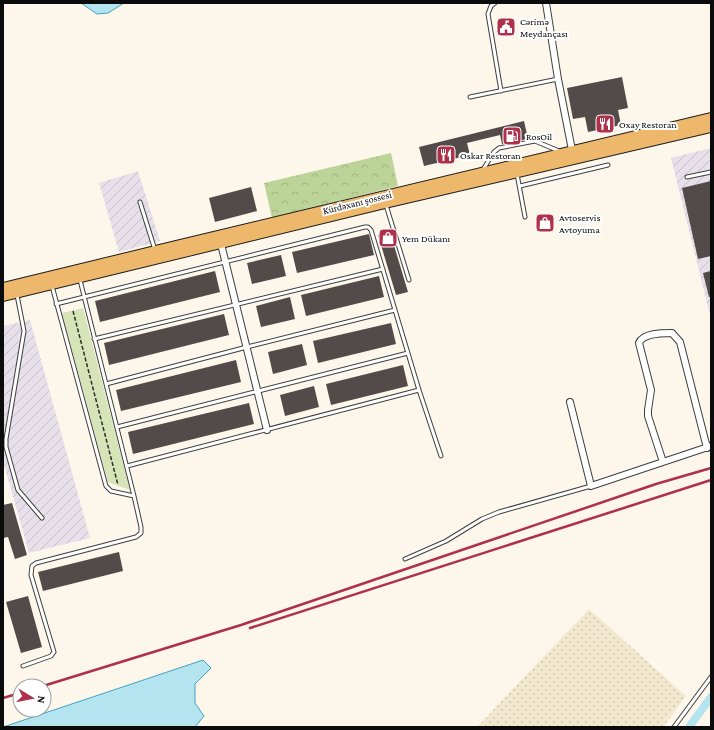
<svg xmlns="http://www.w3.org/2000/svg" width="714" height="730" font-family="'Crimson Pro',serif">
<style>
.industrial{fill:url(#industrial-furrows)}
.farmland{fill:url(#farmland-dots)}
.forest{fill:url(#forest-crowns)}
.park{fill:#d6e4b8}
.water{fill:#b4e4f0;stroke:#41a3c1}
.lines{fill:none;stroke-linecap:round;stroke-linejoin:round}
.canal{stroke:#b4e4f0;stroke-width:8}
.building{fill:#534b49}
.service-casing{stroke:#3e3e3e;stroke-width:5}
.minor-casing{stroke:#3e3e3e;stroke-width:8}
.primary-casing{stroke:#1c1c1c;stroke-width:12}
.path{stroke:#2d2d2d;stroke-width:1.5;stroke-dasharray:4 2;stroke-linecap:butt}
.service{stroke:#fff;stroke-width:3}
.minor{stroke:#fff;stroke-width:6}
.primary{stroke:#edb86c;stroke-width:10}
.rail{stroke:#af304b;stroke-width:2.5}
.labels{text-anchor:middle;stroke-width:4;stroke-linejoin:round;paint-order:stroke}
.poi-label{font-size:10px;fill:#0b0b0b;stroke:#fff;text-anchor:start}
.street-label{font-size:10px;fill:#0b0b0b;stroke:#fff}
</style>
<defs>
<pattern id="industrial-furrows" width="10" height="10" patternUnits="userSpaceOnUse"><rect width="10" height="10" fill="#e7e0ea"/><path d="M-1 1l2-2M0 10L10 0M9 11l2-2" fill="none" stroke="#c5bfc7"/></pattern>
<pattern id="farmland-dots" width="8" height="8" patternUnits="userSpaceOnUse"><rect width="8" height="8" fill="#f1e8ce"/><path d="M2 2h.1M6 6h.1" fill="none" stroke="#cdc6b0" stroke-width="1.8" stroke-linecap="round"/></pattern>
<pattern id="forest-crowns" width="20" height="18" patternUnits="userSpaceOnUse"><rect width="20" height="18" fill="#bdd499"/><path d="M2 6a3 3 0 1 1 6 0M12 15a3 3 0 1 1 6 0" fill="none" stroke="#a1b582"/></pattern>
</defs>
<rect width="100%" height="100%" fill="#fdf7eb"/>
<!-- industrial -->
<path class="industrial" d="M711 148V319L671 158Z
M138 171 160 241 119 252 99 183Z
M30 320 90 538 29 553 3 461V326Z"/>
<!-- farmland -->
<path class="farmland" d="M589 609 686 696 663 727H477Z"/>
<!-- forest -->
<path class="forest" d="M391 153 398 186 272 218 264 183Z"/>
<!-- park -->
<path class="park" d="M83 308 130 490 108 482 62 313Z"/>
<!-- water -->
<path class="water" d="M81 3H124L108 13 97 14Z
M203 660 211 668 195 684V703L204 716 195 727H3Z"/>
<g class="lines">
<!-- canal -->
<path class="canal" d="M689 727 711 697"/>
</g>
<!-- building -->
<path class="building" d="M622 77 628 108 618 110 621 125 588 132 585 117 573 119 567 88Z
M524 121 528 139 502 144 500 135 467 143 470 155 424 166 419 147Z
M711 181V256L698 259 682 188Z
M251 187 257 211 215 222 209 198Z
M390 232 408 292 396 295 378 235Z
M369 234 374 255 297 273 292 252Z
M281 255 286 276 252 284 247 263Z
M215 271 220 292 100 322 95 301Z
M711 271V297H709L703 273Z
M379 276 384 297 306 316 301 295Z
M290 297 295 319 261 327 256 306Z
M224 314 229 335 109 365 104 343Z
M391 323 396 344 318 363 313 341Z
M302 344 307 365 273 374 268 352Z
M236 360 241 382 121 411 116 390Z
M403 365 408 386 331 405 326 384Z
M314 386 319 407 285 416 280 395Z
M249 403 254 424 133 454 128 432Z
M12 503 27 555 15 559 8 537 3 538V505Z
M119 552 123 571 43 591 38 572Z
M28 596 42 647 21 653 6 602Z"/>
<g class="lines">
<!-- service casing -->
<g class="service-casing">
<path id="service" d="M495 3 491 6 488 14 501 91
M470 97 558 79
M484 168 494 152 499 148 535 141 559 151
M517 174 525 217
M687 177 711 172
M520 186 608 165
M140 202 155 250
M386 205 409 280
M52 286 106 486 111 491 134 496
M17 295 24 331 6 439V447L18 490 42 518
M56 304 365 227H368L371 230 419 390 441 456
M94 339 383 269
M106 384 247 347 395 310
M117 427 408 353
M127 466 419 390
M405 559 446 541 482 519 499 512 591 486
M23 666 51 656 54 652 31 575 32 566 36 563 136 537 141 533V527L134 496 80 280
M674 727 711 677"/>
</g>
<!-- minor casing -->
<g class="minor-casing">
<path id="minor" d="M546 3 558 79 572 150
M220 240 267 430
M570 402 591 486 711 446
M663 462 648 416V410L651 390 639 343C643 333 662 333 672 333L680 342 707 448"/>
</g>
<!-- primary casing -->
<g class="primary-casing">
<path id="primary" d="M3 288C239 231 475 173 711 118
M3 296 385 203 711 127"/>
</g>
<!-- path -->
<path class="path" d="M73 311 118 485"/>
<!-- service -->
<use href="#service" class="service"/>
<!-- minor -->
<use href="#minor" class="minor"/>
<!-- primary -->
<use href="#primary" class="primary"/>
<!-- rail -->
<path class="rail" d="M250 628 711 480
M43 686 241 625 656 484 711 468
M3 698 20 693"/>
</g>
<!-- icons -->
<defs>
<g id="civic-square" transform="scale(1)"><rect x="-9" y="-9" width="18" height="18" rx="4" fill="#af304b" stroke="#fff"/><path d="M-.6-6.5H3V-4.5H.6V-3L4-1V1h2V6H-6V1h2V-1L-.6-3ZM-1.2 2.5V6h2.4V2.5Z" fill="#fff"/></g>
<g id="restaurant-square" transform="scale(1)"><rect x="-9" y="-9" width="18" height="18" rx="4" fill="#af304b" stroke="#fff"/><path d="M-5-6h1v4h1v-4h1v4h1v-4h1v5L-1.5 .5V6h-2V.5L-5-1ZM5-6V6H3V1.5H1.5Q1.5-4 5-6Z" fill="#fff"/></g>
<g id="fuel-square" transform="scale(1)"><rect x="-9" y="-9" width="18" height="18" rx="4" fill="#af304b" stroke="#fff"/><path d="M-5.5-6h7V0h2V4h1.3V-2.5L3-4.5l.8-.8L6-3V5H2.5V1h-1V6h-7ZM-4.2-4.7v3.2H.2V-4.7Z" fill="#fff"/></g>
<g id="shop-square" transform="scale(1)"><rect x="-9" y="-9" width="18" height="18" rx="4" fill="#af304b" stroke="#fff"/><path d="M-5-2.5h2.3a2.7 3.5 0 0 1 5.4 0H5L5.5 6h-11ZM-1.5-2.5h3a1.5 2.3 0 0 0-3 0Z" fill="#fff"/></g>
</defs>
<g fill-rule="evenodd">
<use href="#civic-square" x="506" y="27"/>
<use href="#restaurant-square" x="605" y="124"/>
<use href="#fuel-square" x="512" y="136"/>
<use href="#restaurant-square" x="446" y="155"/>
<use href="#shop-square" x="545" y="223"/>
<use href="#shop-square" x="388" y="238"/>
</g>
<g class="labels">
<!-- poi labels -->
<g class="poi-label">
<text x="520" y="25">Cərimə<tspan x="520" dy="12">Meydançası</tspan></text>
<text x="619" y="128">Oxay Restoran</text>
<text x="526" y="140">RosOil</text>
<text x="460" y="159">Oskar Restoran</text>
<text x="559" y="221">Avtoservis<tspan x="559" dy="12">Avtoyuma</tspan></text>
<text x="402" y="242">Yem Dükanı</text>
</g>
<!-- street labels -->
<g class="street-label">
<text transform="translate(357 202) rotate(-14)" y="4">Kürdəxanı şossesi</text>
</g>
</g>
<!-- border -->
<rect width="714" height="730" fill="none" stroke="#0b0b0b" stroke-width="8"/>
<!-- north arrow -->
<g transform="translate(32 698) rotate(100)"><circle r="19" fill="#ffffff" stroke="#9d9d9d"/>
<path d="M0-3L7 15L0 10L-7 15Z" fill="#af304b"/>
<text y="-6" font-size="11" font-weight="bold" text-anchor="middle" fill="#0b0b0b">N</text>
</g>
</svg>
